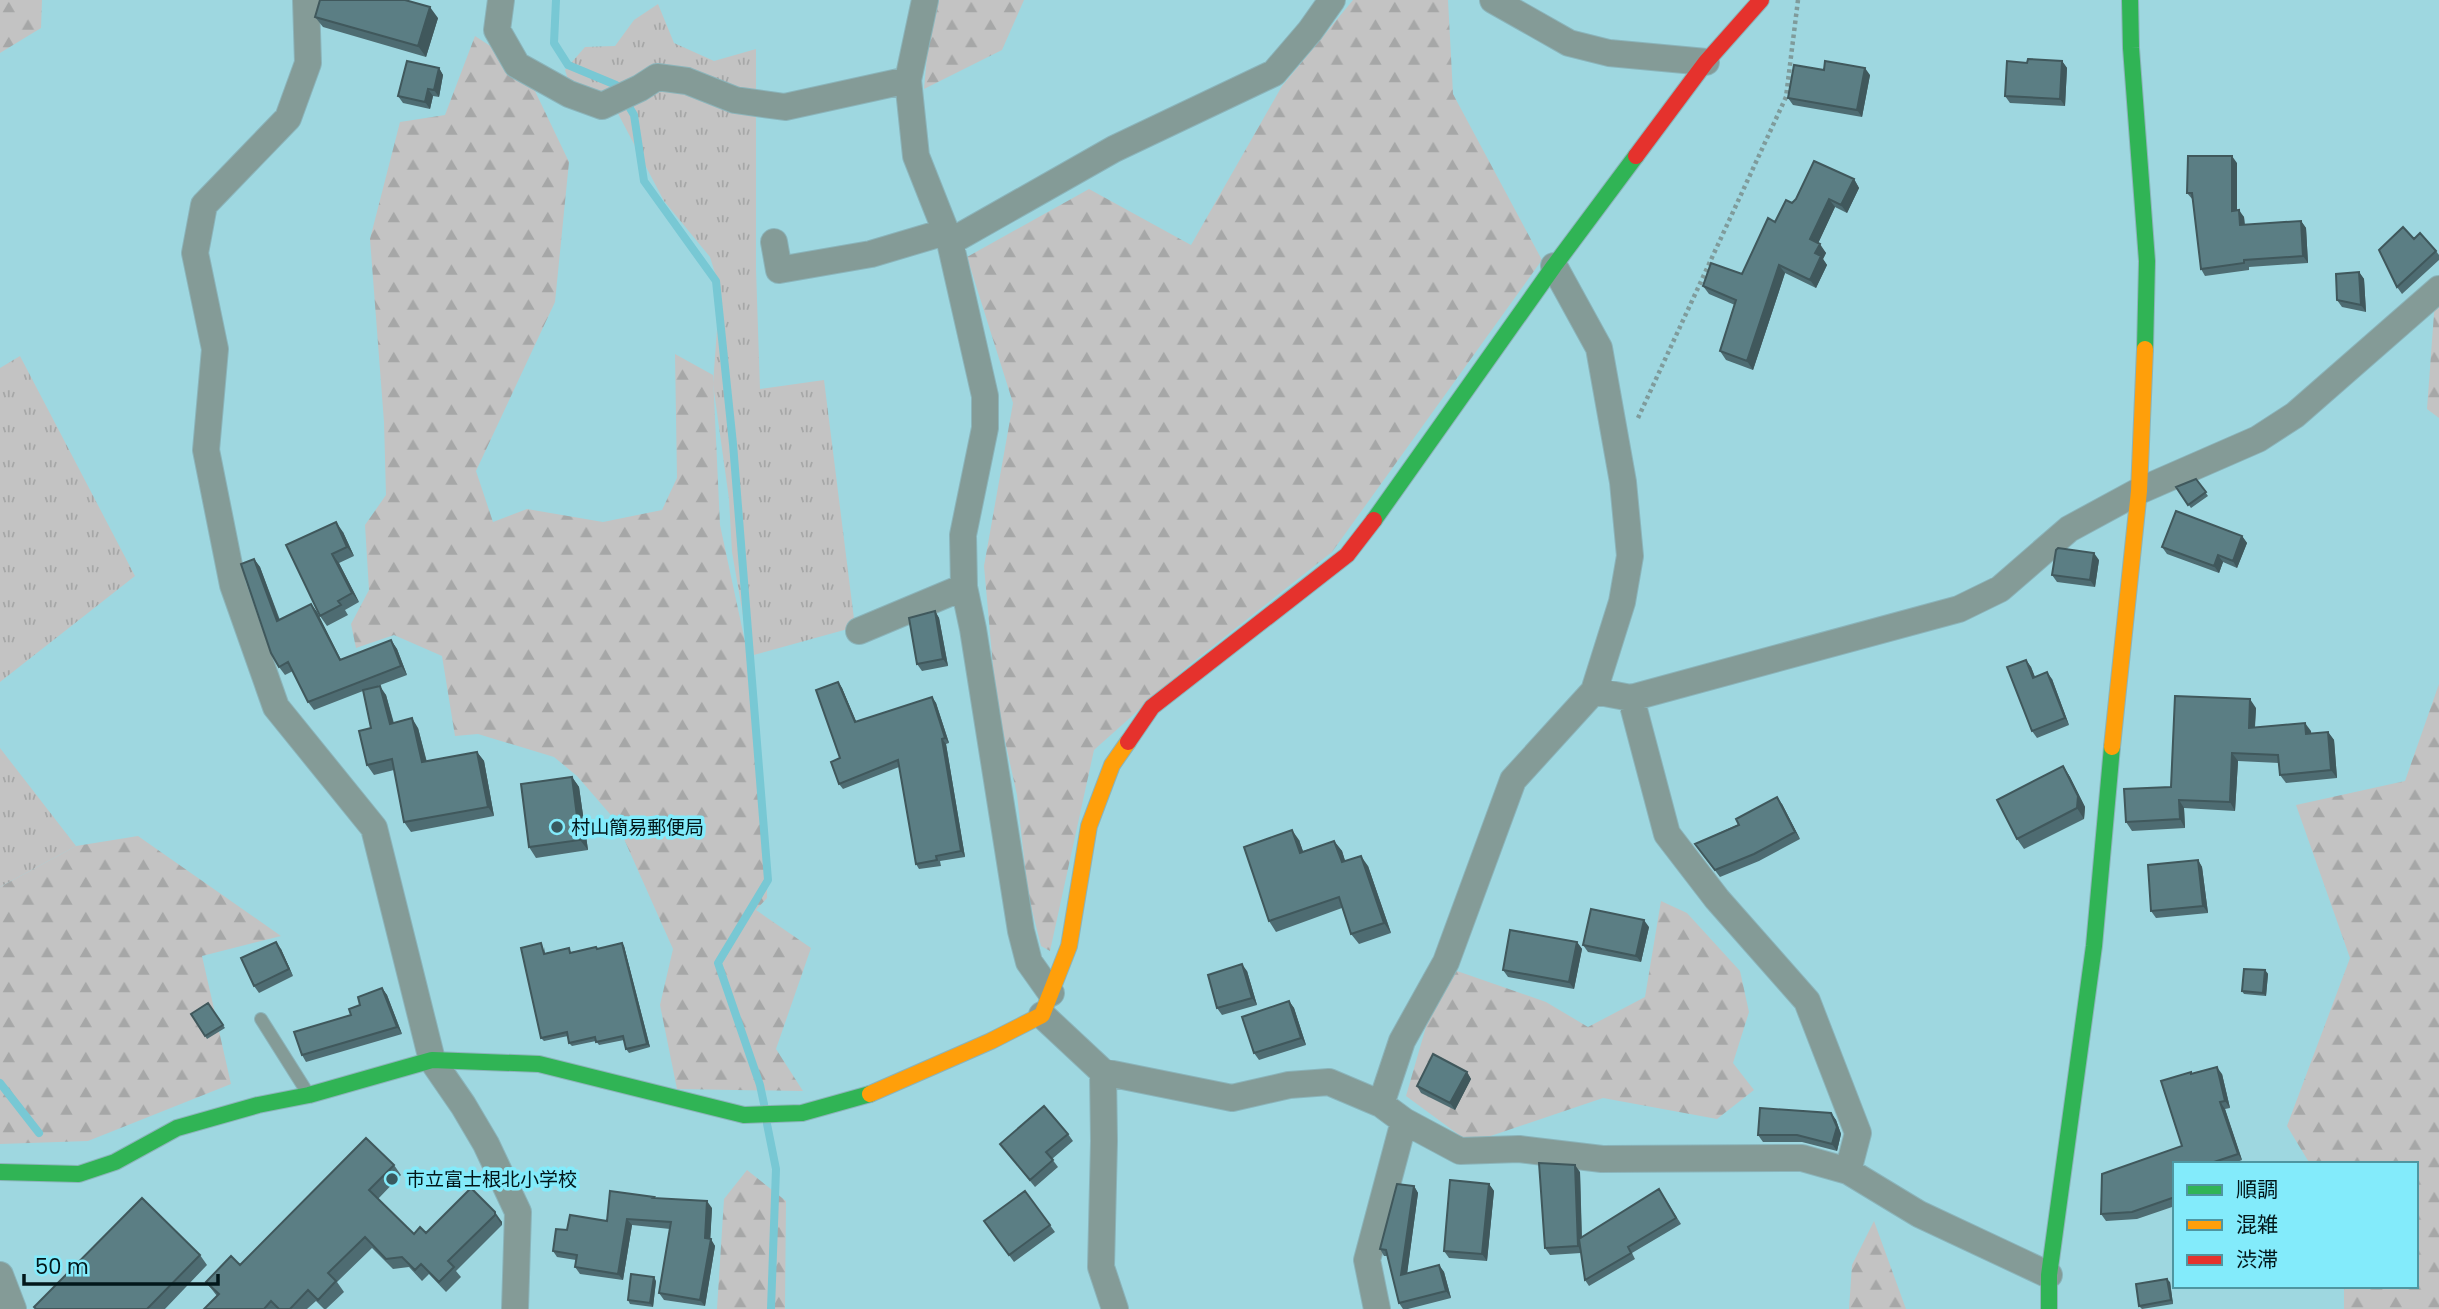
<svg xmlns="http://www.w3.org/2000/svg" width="2439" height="1309" font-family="Poppins,'Noto Sans JP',sans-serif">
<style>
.grass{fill:url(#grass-tufts)}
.forest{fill:url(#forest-firs)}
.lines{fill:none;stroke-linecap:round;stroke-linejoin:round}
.stream{stroke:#78c8d4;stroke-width:8}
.lane-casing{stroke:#8bb4ba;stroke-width:14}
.street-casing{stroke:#8bb4ba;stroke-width:28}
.fast-casing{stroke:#8bb4ba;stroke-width:18}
.slow-casing{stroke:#8bb4ba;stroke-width:18}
.jam-casing{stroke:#8bb4ba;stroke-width:18}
.path{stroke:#7f9b9b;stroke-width:4.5;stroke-dasharray:3.5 3.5;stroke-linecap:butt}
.lane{stroke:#849b97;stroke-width:12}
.street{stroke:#849b97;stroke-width:26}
.fast{stroke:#30b455;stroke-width:16}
.slow{stroke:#ff9f0a;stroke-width:16}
.jam{stroke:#e5322d;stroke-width:16}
.wall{fill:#4e6c72}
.shaded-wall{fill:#40585c}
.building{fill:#5b7e84;stroke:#40585c;stroke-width:2}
.poi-dot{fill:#395a5f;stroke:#83ebfb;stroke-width:2.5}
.labels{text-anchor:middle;stroke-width:7;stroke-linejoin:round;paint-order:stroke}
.poi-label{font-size:19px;fill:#02171a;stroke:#83ebfb;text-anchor:start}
</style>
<defs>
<pattern id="grass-tufts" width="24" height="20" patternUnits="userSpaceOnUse" patternTransform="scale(1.75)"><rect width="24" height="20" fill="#c3c3c3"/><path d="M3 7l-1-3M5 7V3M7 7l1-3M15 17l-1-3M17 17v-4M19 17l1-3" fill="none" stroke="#a6a7a7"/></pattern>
<pattern id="forest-firs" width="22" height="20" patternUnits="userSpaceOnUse" patternTransform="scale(1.75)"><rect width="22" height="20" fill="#c3c3c3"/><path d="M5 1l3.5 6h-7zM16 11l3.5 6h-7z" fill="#a6a7a7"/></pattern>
</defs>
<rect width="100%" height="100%" fill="#9ed7e0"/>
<!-- grass -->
<path class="grass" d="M658 4 674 43 714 61 756 49V269L760 389 824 380 855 627 750 656 732 552 729 499 713 384 720 289 710 257 664 201 614 106 573 95 565 70 585 47 615 46 634 20Z
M20 356 135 576 0 682V368Z
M0 748 76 846 0 887Z"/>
<!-- forest -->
<path class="forest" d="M0 0H42L41 28 0 53Z
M932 0H1024L1002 50 924 89Z
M1353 0H1448L1453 94 1542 260 1332 552 1188 666 1094 750 1050 951 1041 946 1028 894 1017 795 996 700 984 566 1013 403 967 257 1089 189 1191 245 1282 86Z
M475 36 524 68 569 162 555 302 476 471 493 522 527 509 603 522 662 510 677 478 675 354 713 375 720 525 750 665 767 874V898L756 910 811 948 776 1049 803 1091 677 1089 660 1005 673 949 616 821 577 776 554 757 478 734 455 736 442 656 394 635 356 648 351 624 369 590 365 525 386 495 384 422 370 239 400 122 445 115Z
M2439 284V418L2427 409 2436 286Z
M2439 684V1309H2344V1286H2416V1164H2310L2287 1126 2350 958 2296 805 2405 781Z
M138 836 281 936 202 956 231 1084 88 1141 0 1144V887L76 846Z
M1661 901 1687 913 1740 971 1749 1012 1733 1063 1754 1090 1717 1119 1603 1098 1470 1143 1406 1096 1434 999 1457 971 1546 1002 1588 1027 1645 997Z
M747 1170 786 1201 785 1309H717L724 1199Z
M1874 1221 1906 1309H1849L1852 1265Z"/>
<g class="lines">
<!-- stream -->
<path class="stream" d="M556 0 554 43 568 65 616 85 634 115 644 181 716 281 733 444 768 880 718 963 760 1085 764 1104
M0 1083 39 1133
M767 1124 776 1169 771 1309"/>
<!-- lane casing -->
<g class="lane-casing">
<path id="lane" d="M261 1019 307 1092"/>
</g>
<!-- street casing -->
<g class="street-casing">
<path id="street" d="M306 0 308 63 288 118 204 205 195 253 215 349 206 450 233 585 276 707 374 828 432 1060 463 1105 486 1144 518 1212 515 1309
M501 0 497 30 517 65 569 94 602 106 640 88 657 77 687 81 735 100 785 107 908 80
M925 0 908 80 916 156 950 242 985 396V428L963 535 964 587 973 629 1021 931 1029 962 1051 993
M1493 0 1569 43 1609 53 1706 62
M774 242 779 270 871 254 945 232
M950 242 1114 149 1274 73 1310 31 1332 0
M859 631 964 587
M1594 691 1631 698 1959 609 2000 589 2069 529 2139 491 2258 439 2295 415 2439 289
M1631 698 1667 834 1717 899 1807 1001 1858 1133 1848 1171
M1042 1015 1103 1072 1232 1098 1289 1085 1329 1082 1381 1104 1404 1121 1460 1151 1519 1149 1602 1159 1802 1158 1848 1171 1919 1214 2049 1275
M1103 1072 1104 1141 1101 1267 1115 1309
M1381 1104 1402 1041 1446 962 1513 780 1594 691 1622 602 1630 556 1623 482 1599 348 1554 266
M0 1275 13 1309
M1377 1309 1367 1260 1404 1121"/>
</g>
<!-- fast casing -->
<g class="fast-casing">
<path id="fast" d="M2130 0 2131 48 2147 261 2145 349
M1374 520 1554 266 1636 156
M0 1172 79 1174 115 1162 177 1128 258 1105 309 1095 432 1060 539 1064 744 1115 802 1113 870 1094
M2049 1309V1275L2094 946 2112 747"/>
</g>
<!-- slow casing -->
<g class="slow-casing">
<path id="slow" d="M2112 747 2139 491 2145 349
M870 1094 991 1041 1042 1015 1069 946 1089 826 1112 765 1128 742"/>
</g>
<!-- jam casing -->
<g class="jam-casing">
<path id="jam" d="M1636 156 1706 62 1761 0
M1128 742 1152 707 1347 555 1374 520"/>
</g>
<!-- path -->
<path class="path" d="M1638 418 1786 97 1798 0"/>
<!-- lane -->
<use href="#lane" class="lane"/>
<!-- street -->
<use href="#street" class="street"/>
<!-- fast -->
<use href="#fast" class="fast"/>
<!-- slow -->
<use href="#slow" class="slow"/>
<!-- jam -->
<use href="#jam" class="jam"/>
</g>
<!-- wall -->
<path class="wall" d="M315 17 438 18 426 57 323 27Z
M2062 61 2067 68 2065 106 2010 103 2005 96Z
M439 68 443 75 439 97 433 96 430 109 403 103 398 96Z
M1824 70 1870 75 1862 117 1793 105 1788 98Z
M2237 163V211L2244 217 2245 225 2301 221 2306 228 2308 263 2249 267V270L2205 276 2201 269 2193 200 2187 193Z
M1854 179 1859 188 1847 213 1835 207 1818 243 1826 253 1823 259 1827 265 1816 288 1785 273 1753 370 1726 360 1720 351 1735 305 1709 294 1703 286 1742 274 1775 222Z
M2414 239 2436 251 2439 255V260L2402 294 2397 287Z
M2359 272 2364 279 2366 312 2342 307 2337 300Z
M2196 479 2208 496 2191 508 2176 487Z
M343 532 354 556 339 563 359 602 345 610 348 615 327 626 320 616 286 545Z
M2242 536 2247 543 2237 568 2223 562 2219 573 2167 554 2162 547Z
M254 559 260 567 280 620 311 604 317 612 341 660 391 640 397 649 407 675 375 687 386 695 394 723 418 728 427 762 477 752 484 761 494 816 411 832 404 822 394 770 374 775 367 765 371 728 363 691 314 710 308 702 293 671 285 675 279 667Z
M2099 560 2095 587 2057 582 2052 575Z
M935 611 939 618 948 666 922 671 917 664Z
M2026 660 2031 667 2035 677 2052 679 2069 725 2037 738 2032 731Z
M838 682 842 688 856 722 932 697 936 703 949 743 946 744 965 857 940 861 941 866 919 869 916 864 899 767 843 789 839 784 840 758Z
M2256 708 2255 728 2311 731V734L2328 732 2334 740 2337 778 2286 783 2280 775 2279 763 2238 761 2235 811 2184 808 2185 828 2132 831 2126 822 2171 787Z
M2063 766 2070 777 2085 807 2084 819 2024 849 2017 839Z
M572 777 579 787 588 850 536 858 529 847Z
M1782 804 1800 839 1759 861 1720 877 1695 844Z
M1299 840 1303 851 1334 841 1342 851 1345 861 1368 866 1391 933 1359 944 1351 934 1342 908 1276 932 1269 921Z
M2198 860 2202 867 2208 913 2156 918 2151 911Z
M1649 927 1641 962 1588 952 1583 945Z
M1577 942 1582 949 1574 989 1508 977 1503 970Z
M622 943 624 946 650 1047 629 1053 626 1049 624 1040 599 1045 596 1041 572 1046 569 1043 568 1036 544 1041 541 1038 544 947 545 953 572 952 596 947 598 949Z
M281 949 293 976 259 993 254 986Z
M2265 970 2268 974 2266 996 2244 994 2242 991Z
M1247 971 1257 1005 1222 1015 1217 1008Z
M382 988 387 995 402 1034 306 1062 302 1055Z
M1289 1001 1294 1008 1306 1045 1259 1060 1254 1053Z
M208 1003 225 1028 207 1039 191 1014Z
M1467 1072 1471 1079 1455 1110 1421 1093 1417 1086Z
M2192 1074H2222L2230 1108 2225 1109 2242 1160 2232 1164H2175V1206L2137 1219 2106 1221 2101 1214 2182 1146Z
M1831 1113 1836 1120 1841 1134 1837 1151 1802 1142H1763L1758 1135Z
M1068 1134 1073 1141 1052 1159 1058 1167 1035 1187 1000 1144Z
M394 1165 401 1175 378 1199 414 1234 426 1233 471 1188 502 1222V1225L456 1271 461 1277 446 1292 429 1274 422 1281 409 1267 393 1269 372 1248 337 1282 344 1292 326 1309H324L316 1301 307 1309H204L217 1296 206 1282 240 1265Z
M1580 1172 1582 1237 1663 1195 1681 1224 1632 1253 1635 1259 1589 1286 1585 1280 1581 1253 1550 1255 1545 1248Z
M1489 1184 1494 1191 1487 1261 1449 1258 1444 1251Z
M1414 1186 1418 1193 1407 1273 1439 1265 1444 1272 1451 1298 1408 1309H1403L1399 1303 1387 1256H1384L1380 1249Z
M1025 1191 1055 1232 1014 1262 984 1221Z
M654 1197 655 1199 712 1208 710 1239 715 1246 705 1306 664 1300 659 1293 670 1229 632 1225 623 1280 580 1274 575 1267 576 1260 557 1257 553 1251 567 1230 607 1221Z
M200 1255 207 1265 165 1309H35Z
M656 1281 653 1307 630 1304 628 1300Z
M2170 1282 2173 1304 2142 1309 2139 1306Z"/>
<!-- shaded-wall -->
<path class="shaded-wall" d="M430 7 438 18 426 57 418 46Z
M2062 61 2067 68 2065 106 2060 99Z
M439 68 443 75 439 97 434 90Z
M1865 68 1870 75 1862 117 1857 110Z
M428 89 433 96 430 109 425 102Z
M2232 156 2237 163V218L2232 211Z
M1854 179 1859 188 1847 213 1841 205Z
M1829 199 1835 207 1816 248 1810 239Z
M2239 210 2244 217 2245 232 2240 225Z
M2301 221 2306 228 2308 263 2303 256Z
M1820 244 1826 253 1823 259 1827 265 1816 288 1810 280 1815 253Z
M1779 265 1785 273 1753 370 1747 361Z
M2359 272 2364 279 2366 312 2361 305Z
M336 522 343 532 354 556 347 547Z
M2242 536 2247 543 2237 568 2233 561Z
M2094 553 2099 560 2095 587 2090 580Z
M332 554 339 563 359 602 352 593Z
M2218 555 2223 562 2219 573 2214 566Z
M254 559 260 567 283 630 277 621Z
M311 604 317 612 345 668 340 660Z
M935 611 939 618 948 666 943 659Z
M391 640 397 649 407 675 401 666Z
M2026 660 2031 667 2038 685 2033 678Z
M2047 672 2052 679 2069 725 2065 718Z
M838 682 842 688 859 728 855 722Z
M380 686 386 695 396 733 390 724Z
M932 697 936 703 949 743 945 738Z
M2250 699 2256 708 2254 737 2249 728Z
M412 718 418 728 429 772 422 762Z
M2305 723 2311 731 2312 743 2306 734Z
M2328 732 2334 740 2337 778 2331 770Z
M942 739 946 744 965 857 961 851Z
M477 752 484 761 494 816 488 807Z
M2232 753 2238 761 2235 811 2230 802Z
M2063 766 2070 777 2085 807 2084 819 2077 808Z
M572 777 579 787 588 850 580 840Z
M1777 797 1782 804 1800 839 1795 832Z
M2179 800 2184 808 2185 828 2180 819Z
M1292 830 1299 840 1307 863 1300 853Z
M1334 841 1342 851 1349 873 1342 862Z
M1361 856 1368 866 1391 933 1384 923Z
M2198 860 2202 867 2208 913 2203 906Z
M1644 920 1649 927 1641 962 1636 956Z
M276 942 281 949 293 976 289 969Z
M1577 942 1582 949 1574 989 1569 982Z
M622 943 624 946 650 1047 647 1044Z
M1242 964 1247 971 1257 1005 1252 998Z
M2265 970 2268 974 2266 996 2263 993Z
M382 988 387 995 402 1034 397 1027Z
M1289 1001 1294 1008 1306 1045 1301 1038Z
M2217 1067 2222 1074 2230 1108 2225 1101Z
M1467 1072 1471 1079 1455 1110 1450 1103Z
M2220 1102 2225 1109 2242 1160 2238 1154Z
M1831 1113 1836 1120 1841 1134 1837 1151 1832 1144Z
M1575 1165 1580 1172 1582 1253 1578 1246Z
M1489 1184 1494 1191 1487 1261 1482 1254Z
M1414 1186 1418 1193 1406 1282 1401 1275Z
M707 1201 712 1208 710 1245 705 1238Z
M495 1212 502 1222V1225L495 1215Z
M627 1219 632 1225 623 1280 618 1274Z
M711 1239 715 1246 705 1306 700 1300Z
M1439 1265 1444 1272 1451 1298 1446 1291Z
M654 1277 656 1281 653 1307 650 1303Z
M2167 1279 2170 1282 2173 1304 2171 1300Z"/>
<!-- building -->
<path class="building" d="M320 0H405L430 7 418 46 315 17Z
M2028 59 2062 61 2060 99 2005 96 2007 61 2027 63Z
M407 61 439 68 434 90 428 89 425 102 398 96Z
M1825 61 1865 68 1857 110 1788 98 1794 65 1824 70Z
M2188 156H2232V211L2239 210 2240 225 2301 221 2303 256 2244 260V263L2201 269 2192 193H2187Z
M1814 161 1854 179 1841 205 1829 199 1810 239 1820 244 1815 253 1821 256 1810 280 1779 265 1747 361 1720 351 1736 300 1703 286 1711 263 1742 274 1768 218 1775 222 1786 200 1792 203 1796 199Z
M2403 227 2414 239 2420 233 2436 251 2397 287 2379 250Z
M2359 272 2361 305 2337 300 2336 274Z
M2196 479 2206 492 2188 505 2176 487Z
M2176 511 2242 536 2233 561 2218 555 2214 566 2162 547Z
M336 522 347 547 332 554 352 593 338 601 341 605 320 616 286 545Z
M2058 548 2094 553 2090 580 2052 575 2056 550Z
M254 559 277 621 311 604 340 660 391 640 401 666 308 702 288 662 279 667 271 653 241 564Z
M935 611 943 659 917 664 909 618Z
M2026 660 2033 678 2047 672 2065 718 2032 731 2007 667Z
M838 682 855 722 932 697 945 738 942 739 961 851 936 856 937 860 916 864 898 760 839 784 831 762 840 758 816 690Z
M380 686 390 724 412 718 422 762 477 752 488 807 404 822 392 759 367 765 359 731 371 728 363 690Z
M2175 696 2250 699 2249 728 2305 723 2306 734 2328 732 2331 770 2280 775 2278 755 2232 753 2230 802 2179 800 2180 819 2126 822 2124 789 2171 787Z
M2063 766 2078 796 2077 808 2017 839 1997 800Z
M572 777 580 840 529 847 521 784Z
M1777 797 1795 832 1754 854 1715 870 1695 844 1739 825 1736 819Z
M1292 830 1300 853 1334 841 1342 862 1361 856 1384 923 1351 934 1339 897 1269 921 1244 847Z
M2198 860 2203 906 2151 911 2148 865Z
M1591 909 1644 920 1636 956 1583 945Z
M1510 930 1577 942 1569 982 1503 970Z
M276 942 289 969 254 986 241 958Z
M541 943 544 954 569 948 570 953 596 947 597 949 622 943 647 1044 626 1049 623 1036 596 1042 595 1037 569 1043 567 1032 541 1038 521 948Z
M1242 964 1252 998 1217 1008 1208 975Z
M2244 969 2265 970 2263 993 2242 991Z
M382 988 397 1027 302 1055 294 1032 351 1015 349 1009 360 1005 358 997Z
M1289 1001 1301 1038 1254 1053 1242 1017Z
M208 1003 223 1025 205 1036 191 1014Z
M1433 1054 1467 1072 1450 1103 1417 1086Z
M2217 1067 2225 1101 2220 1102 2238 1154 2208 1164H2175V1197L2132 1212 2101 1214 2102 1174 2182 1146 2161 1081 2191 1072V1074Z
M1044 1106 1068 1134 1046 1152 1053 1160 1030 1180 1000 1144Z
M1760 1108 1831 1113 1837 1127 1832 1144 1797 1135H1758Z
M366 1138 394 1165 369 1190 414 1234 420 1227 426 1233 471 1188 495 1212V1215L448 1261 454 1267 439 1282 421 1264 415 1270 402 1257 386 1259 365 1237 328 1273 336 1281 318 1300 308 1290 290 1309H279L271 1301 264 1309H204L219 1294 206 1282 231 1256 240 1265Z
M1539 1163 1575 1165 1578 1246 1545 1248Z
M1450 1180 1489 1184 1482 1254 1444 1251Z
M1397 1184 1414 1186 1401 1275 1439 1265 1446 1291 1399 1303 1386 1250 1380 1249Z
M1659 1189 1676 1218 1628 1247 1631 1253 1585 1280 1579 1239Z
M610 1191 654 1197 653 1198 707 1201 705 1238 711 1239 700 1300 659 1293 671 1222 627 1219 618 1274 575 1267 577 1255 553 1251 556 1229 567 1230 570 1215 607 1221Z
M1025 1191 1050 1225 1009 1255 984 1221Z
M142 1198 200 1255 147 1309H36L34 1307Z
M631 1274 654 1277 650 1303 628 1300Z
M2167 1279 2171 1300 2139 1306 2136 1284Z"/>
<!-- markers -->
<g class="poi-dot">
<circle cx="557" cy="827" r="7"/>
<circle cx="392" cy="1179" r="7"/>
</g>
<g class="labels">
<!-- poi labels -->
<g class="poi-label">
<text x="571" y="834">村山簡易郵便局</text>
<text x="406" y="1186">市立富士根北小学校</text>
</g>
</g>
<!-- legend -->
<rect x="2173" y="1162" width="245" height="126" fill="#83ebfb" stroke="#4f96a1" stroke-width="2"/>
<rect x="2187" y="1185" width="35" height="10" fill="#30b455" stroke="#4f96a1" stroke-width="2"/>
<text x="2236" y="1197" font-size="21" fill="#02171a">順調</text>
<rect x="2187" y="1220" width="35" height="10" fill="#ff9f0a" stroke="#4f96a1" stroke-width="2"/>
<text x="2236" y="1232" font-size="21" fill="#02171a">混雑</text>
<rect x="2187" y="1255" width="35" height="10" fill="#e5322d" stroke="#4f96a1" stroke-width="2"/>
<text x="2236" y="1267" font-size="21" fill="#02171a">渋滞</text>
<!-- scale -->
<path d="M24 1274v10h194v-10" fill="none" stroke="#02171a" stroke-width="3.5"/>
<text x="35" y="1274" font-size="21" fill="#02171a" stroke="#83ebfb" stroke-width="5" paint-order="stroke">50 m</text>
</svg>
